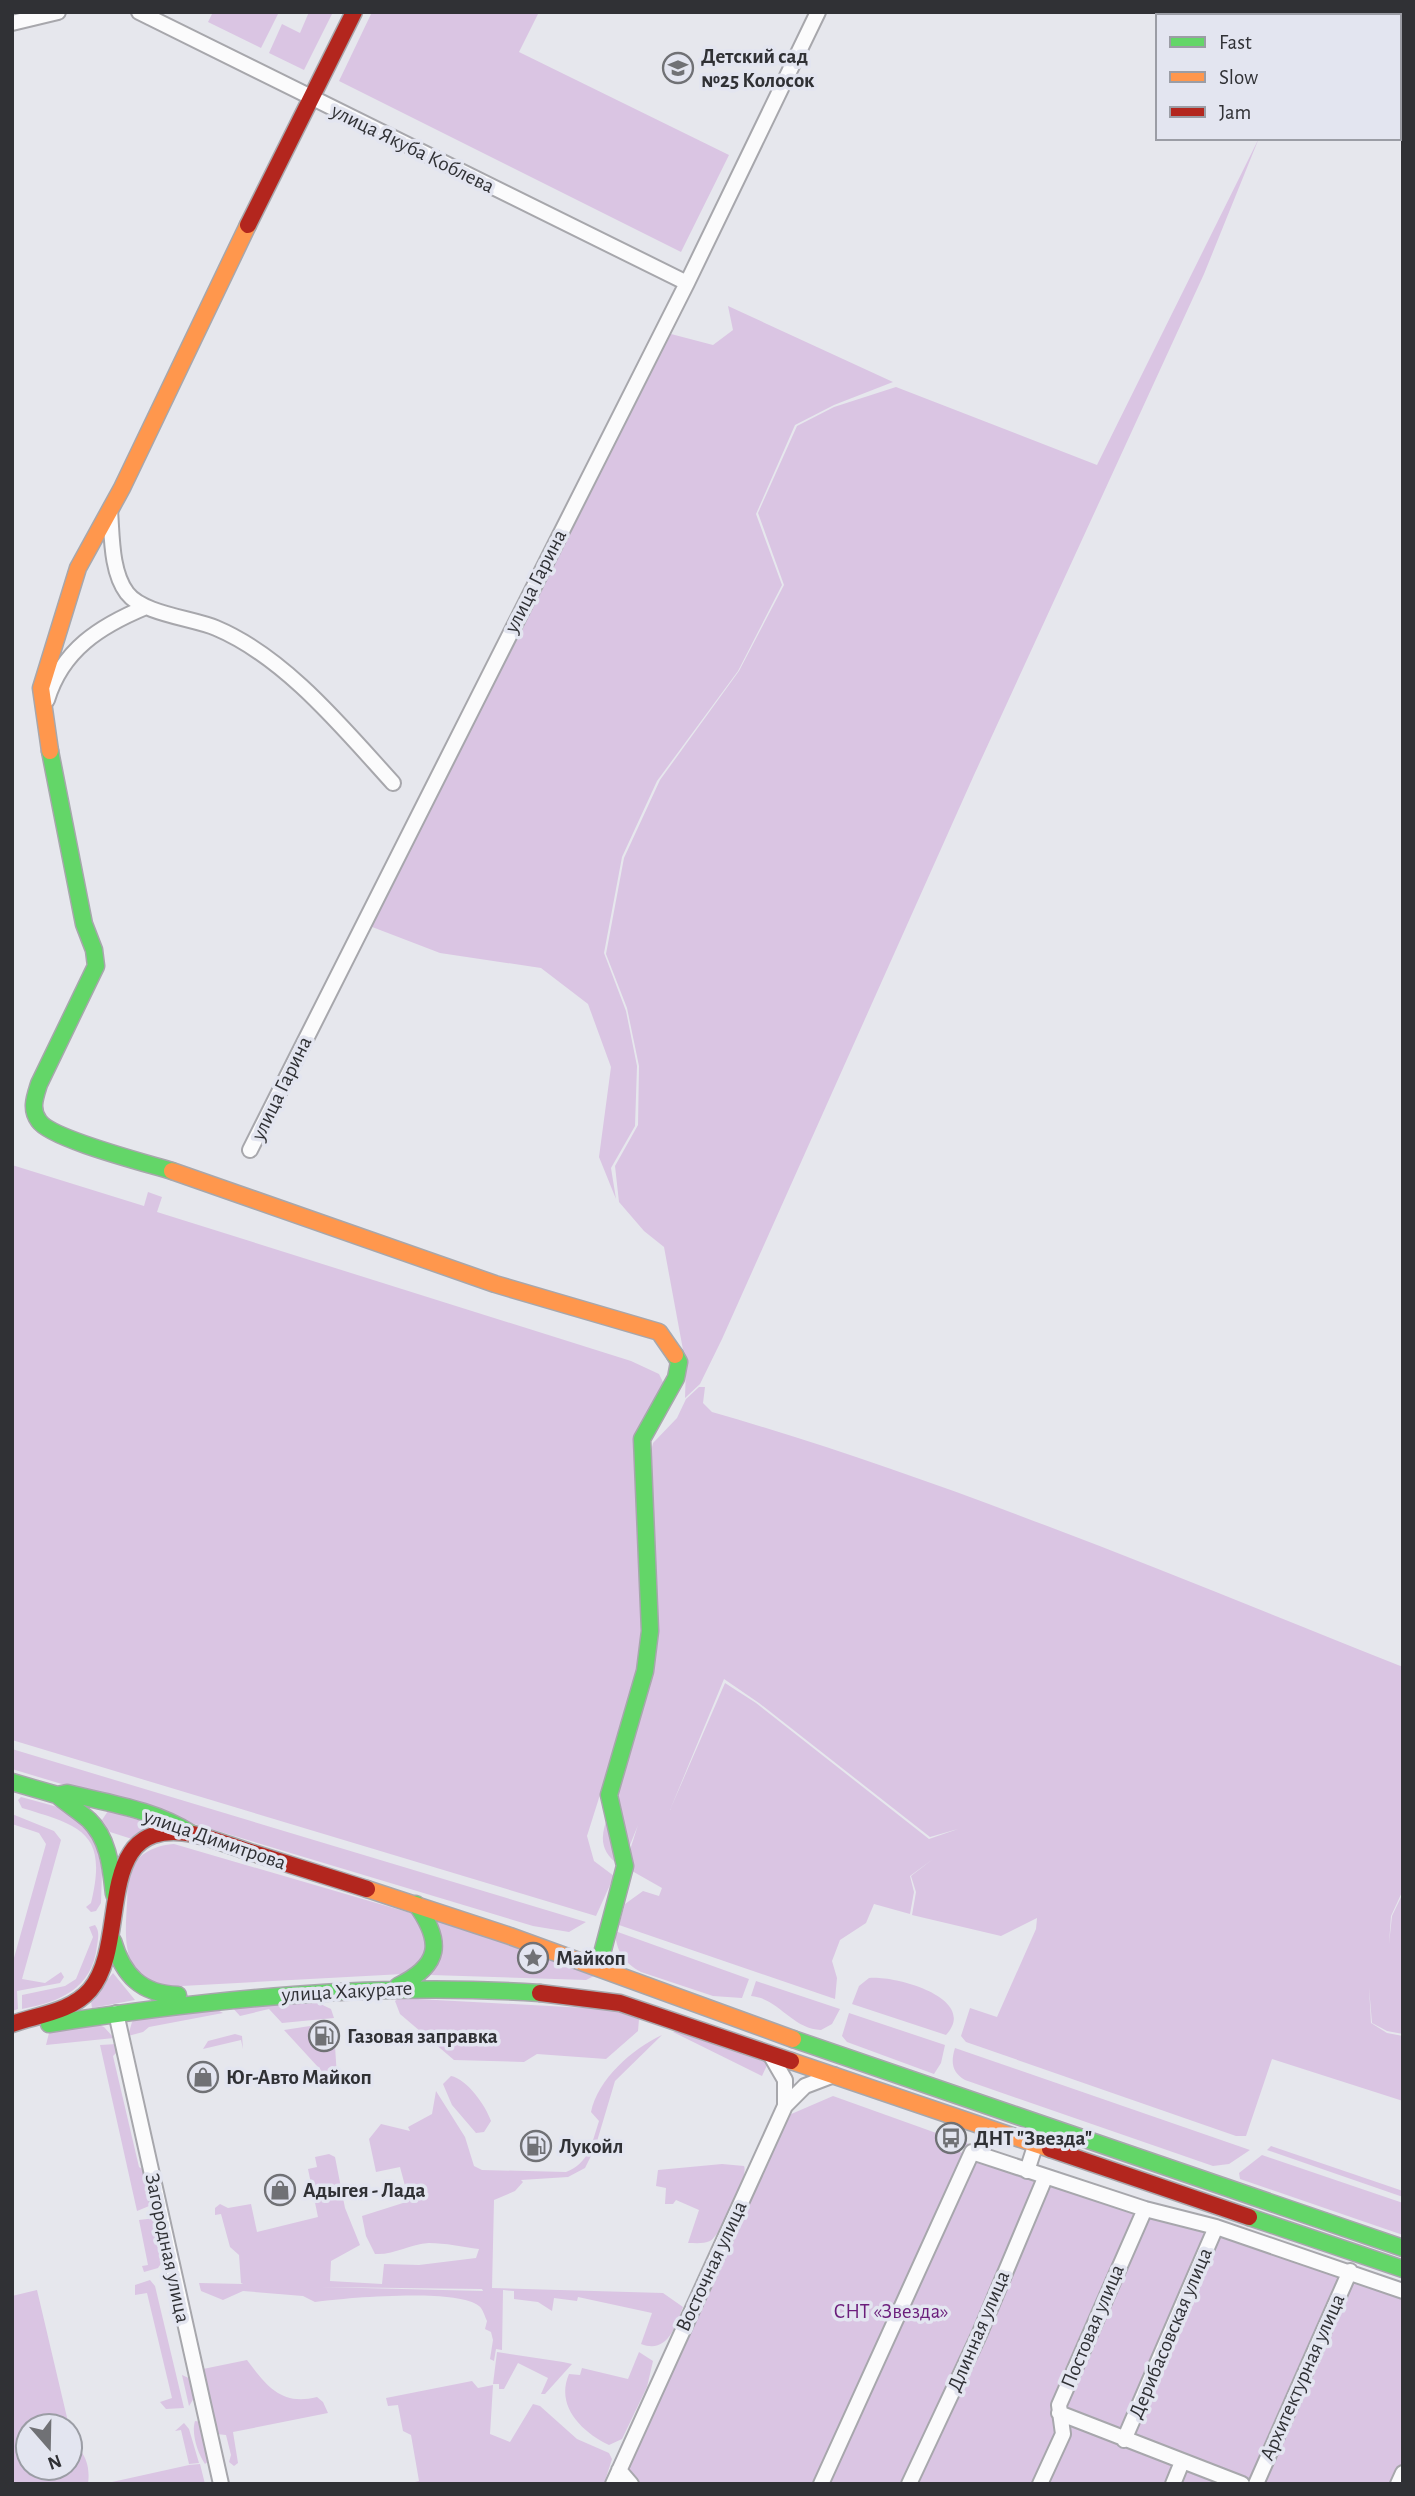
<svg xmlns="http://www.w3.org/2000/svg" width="1415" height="2496" font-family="'Alegreya Sans',sans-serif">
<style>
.green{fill:#dac5e3;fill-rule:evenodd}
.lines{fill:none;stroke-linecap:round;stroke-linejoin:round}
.street-casing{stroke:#a7a7ac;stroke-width:18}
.fast-casing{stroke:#a7a7ac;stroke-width:19}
.slow-casing{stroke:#a7a7ac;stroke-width:19}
.jam-casing{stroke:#a7a7ac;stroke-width:19}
.street{stroke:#fbfbfc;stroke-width:14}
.fast{stroke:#63d668;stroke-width:16}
.slow{stroke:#ff974d;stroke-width:16}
.jam{stroke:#b3261e;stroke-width:16}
.labels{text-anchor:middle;stroke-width:7;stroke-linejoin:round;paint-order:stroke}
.poi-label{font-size:21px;font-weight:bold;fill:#303135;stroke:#e3e5f0;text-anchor:start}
.street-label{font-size:21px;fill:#303135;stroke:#e3e5f0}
.park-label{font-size:21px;fill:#6b1e7b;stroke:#e3e5f0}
</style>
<rect width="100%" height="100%" fill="#e6e7ed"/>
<!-- green -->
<path class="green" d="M213 12H279L261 48 208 22Z
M309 12H333L304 70 269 53 282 24 300 33Z
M372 12H539L519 52 729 155 681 252 339 81Z
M1259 138 1204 274 974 775 722 1339 700 1384 685 1398 686 1366 664 1247 644 1231 619 1202 615 1166 638 1125 639 1066 627 1008 606 954 624 858 660 780 739 671 784 585 758 513 797 426 834 407 896 387 1097 465Z
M728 306 893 382 834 405 795 425 756 514 782 585 738 671 657 781 622 857 604 953 626 1011 637 1066 635 1126 611 1168 616 1199 599 1157 611 1067 588 1004 541 968 440 953 367 925 495 671 671 334 713 345 733 330Z
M12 1165 144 1206 148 1192 162 1197 157 1212 631 1361 659 1374 664 1384 640 1426 644 1632 639 1671 587 1836 594 1861 614 1876 596 1916 12 1740Z
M699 1387H705L703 1403 712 1412C948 1480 1187 1581 1403 1667V1890L1391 1916 1389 1944 1392 1916 1403 1893V2034L1387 2031 1372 2023 1369 1987 1371 2023 1387 2033 1403 2036V2101L1272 2059 1246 2136H1236L966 2042 961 2036 970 2008 997 2017 1036 1929 1037 1918 1001 1936 912 1915 916 1892 911 1876 933 1859 910 1876 914 1892 910 1914 874 1904 866 1923 840 1940 832 1961 837 1978 835 1999 619 1925 625 1904 643 1891 659 1896 662 1888 632 1871 629 1853 638 1825 628 1850 616 1795 637 1729 647 1467 653 1443 677 1418 686 1399ZM724 1679 759 1703 930 1837 958 1829 929 1839 756 1703 725 1683 670 1810Z
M12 1749 586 1922 569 1932 533 1926 12 1769Z
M21 1797 65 1809 95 1836 102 1872 101 1903 96 1911 91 1912 86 1907 91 1903C108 1833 82 1826 22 1808L18 1800Z
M108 1811 145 1822 148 1828 132 1839 110 1832 102 1820Z
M12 1814 54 1831 61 1840 22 1979 45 1983 61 1972 64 1977 60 1983 17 1991 18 2009 12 2011V1965L46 1844 39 1833 12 1824Z
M609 1814 619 1865C599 1851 600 1835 609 1814Z
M174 1844 414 1914 422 1923 428 1953 403 1974 163 1987C121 1976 125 1938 127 1903 128 1894 126 1879 130 1870 138 1853 157 1845 174 1844Z
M437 1916 594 1976 586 1980 431 1975Z
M95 1925C100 1932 98 1938 97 1946 92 1989 60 2002 22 2009V1995L65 1986 76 1979 93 1937 89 1927Z
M615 1931 749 1979 742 1998 713 1996 641 1972C624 1963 616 1951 615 1931Z
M113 1973 135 2000 92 2008 91 2001Z
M869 1978C894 1975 980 1998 946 2035L852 2004 859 1986Z
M756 1981 840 2009 832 2024 821 2030C792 2029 778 1998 751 1996Z
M399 1998 623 2010 639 2019 638 2031 606 2059 537 2054 524 2062 454 2060 400 2014 395 2001Z
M312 2000 331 2009 334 2018 282 2023 269 2009 240 2016 231 2006Z
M214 2008 223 2013 149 2027 143 2032 128 2036 132 2022 138 2017Z
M849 2013 945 2045 941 2063 934 2074 847 2042 842 2036Z
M96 2024 104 2027 114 2038 46 2045 50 2029Z
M310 2026 312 2045 332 2043 335 2046 337 2077 329 2079 284 2030Z
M681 2030 768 2063 762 2076 673 2032Z
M235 2034 242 2036 243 2049 241 2040 203 2049 208 2041Z
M662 2035 615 2081 595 2148 585 2168 568 2177 521 2180 523 2182 515 2191 494 2200 492 2288 663 2293 683 2307C675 2328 667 2354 641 2344L652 2313 578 2297 577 2301 554 2298 552 2311 538 2302 514 2299V2291L503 2290 502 2350 496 2349 494 2361 490 2359 493 2340 491 2332 485 2329 487 2321C485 2317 483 2309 479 2306 457 2288 346 2298 315 2302L303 2296 243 2291 223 2300 201 2291 199 2283 243 2284 241 2283 239 2255 230 2247 221 2214 215 2215V2208L220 2204 228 2208 251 2204 257 2232 318 2217 308 2169 317 2167 315 2157 329 2154 335 2157 345 2208 360 2245 331 2261 330 2281 382 2284 384 2264 419 2265 476 2258 479 2249C463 2247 445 2243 429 2243 409 2244 395 2255 375 2254L366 2236 362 2216 403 2203 408 2197 400 2167 376 2172 369 2139 381 2124 410 2131 408 2127 432 2114 436 2091 465 2137 474 2166 482 2170 566 2172C589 2164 592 2142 599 2121L591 2112C598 2079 632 2049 662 2035ZM321 2287 482 2289 483 2291Z
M117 2044 118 2051 113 2056 139 2167 147 2172 154 2204 137 2211 100 2045Z
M955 2048 1250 2150 1229 2164 1213 2166 965 2080C951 2072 951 2061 955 2048Z
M451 2076C467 2079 486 2106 491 2121L484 2132 476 2133 452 2105 443 2084Z
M833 2096 939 2134 936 2145 963 2153 966 2143 1403 2286V2484H613L789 2115Z
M1271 2146 1403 2191V2197L1267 2150Z
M1262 2155 1403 2203V2235L1240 2179 1239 2173Z
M722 2164 744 2166C749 2177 722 2234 710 2241 704 2244 695 2243 688 2243L699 2210 676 2200 673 2204H665L666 2188 656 2186 658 2170Z
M155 2218 164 2250 160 2254 162 2262 158 2268 144 2272 142 2266 148 2265 139 2220Z
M150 2280 155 2286 184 2408 166 2409 160 2402 172 2398 147 2293 135 2295V2285Z
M37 2290 69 2426H28V2468H70V2429C75 2451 92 2453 88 2484H12V2296Z
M497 2352 563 2362 572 2364 545 2394H541L548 2378 518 2363 504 2389H499V2384H493Z
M639 2352 653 2361 647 2387 622 2439 609 2445C582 2432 555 2406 569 2374L580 2375 582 2368 628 2379Z
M247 2360C267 2387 282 2406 317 2397L323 2402 328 2413 233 2432 238 2463 234 2466 229 2462 231 2455 226 2435 216 2434 202 2372 203 2369Z
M182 2375 193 2380 196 2395 189 2406Z
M472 2381 478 2388 493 2385 490 2434 510 2442 533 2404 540 2406 577 2439 609 2453 612 2459 604 2484H407L419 2481 411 2435 403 2431 398 2405 388 2406 386 2398Z
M195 2421 202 2422 210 2460 205 2464C198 2454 191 2434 195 2421Z
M184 2423 189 2429 199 2463 189 2464 181 2430 175 2431Z
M200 2464 205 2484H103L189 2465Z"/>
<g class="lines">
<!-- street casing -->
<g class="street-casing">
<path id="street" d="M139 12 687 283
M12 23 58 12
M110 510C112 536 111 572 127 593 143 614 192 618 216 628 285 657 343 728 393 783
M47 700C62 650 100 626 146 607
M250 1150 687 283 818 12
M116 2013 221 2484
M771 2056 785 2080V2106
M1027 2171 1036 2143
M1059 2413 1242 2484
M1124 2440 1216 2227
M619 2470 631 2484
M613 2484 785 2106 805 2086 834 2075
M821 2484 972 2152 1145 2209 1216 2227 1403 2291
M909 2484 979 2335 1045 2178
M1040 2484 1063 2434 1059 2405 1145 2209
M1173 2484 1182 2462
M1256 2484 1350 2271
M1398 2484 1403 2473"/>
</g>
<!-- fast casing -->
<g class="fast-casing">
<path id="fast" d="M50 751 84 924 94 950 96 966 39 1084C35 1097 30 1109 39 1121 51 1139 146 1163 172 1171
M12 1782 57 1795 67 1793C108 1803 156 1810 192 1834
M57 1795C67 1804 79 1811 89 1820 109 1839 111 1868 114 1894
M113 1941C123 1975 141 1994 178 1995
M599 1965 625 1866 609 1795 645 1671 650 1631 642 1439 676 1378 679 1362 675 1355
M398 1986C441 1965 443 1942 416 1904
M49 2024C212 1999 374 1982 540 1993
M793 2039 1403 2248
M1249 2217 1403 2269"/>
</g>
<!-- slow casing -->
<g class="slow-casing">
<path id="slow" d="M50 751 41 688 78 568 122 488 248 225
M172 1171 495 1284 659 1332 675 1355
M367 1889 510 1936 793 2039
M791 2061 1050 2149"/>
</g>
<!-- jam casing -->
<g class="jam-casing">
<path id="jam" d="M248 225 354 12
M540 1993 620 2003 791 2061
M12 2024C37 2015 71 2012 90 1990 132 1941 89 1815 193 1834 212 1838 231 1846 250 1852 289 1864 328 1877 367 1889
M1050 2149 1249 2217"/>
</g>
<!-- street -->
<use href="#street" class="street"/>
<!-- fast -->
<use href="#fast" class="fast"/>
<!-- slow -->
<use href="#slow" class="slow"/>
<!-- jam -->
<use href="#jam" class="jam"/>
</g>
<!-- icons -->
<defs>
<g id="school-ring" transform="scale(1.575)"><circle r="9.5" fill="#e3e5f0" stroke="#707175" stroke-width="1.5"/><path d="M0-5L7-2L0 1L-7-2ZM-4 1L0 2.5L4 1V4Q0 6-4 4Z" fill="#707175"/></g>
<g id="sight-ring" transform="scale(1.575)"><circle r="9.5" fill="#e3e5f0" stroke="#707175" stroke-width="1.5"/><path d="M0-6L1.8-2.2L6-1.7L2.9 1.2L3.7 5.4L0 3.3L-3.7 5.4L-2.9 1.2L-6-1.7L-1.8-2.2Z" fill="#707175"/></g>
<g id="fuel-ring" transform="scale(1.575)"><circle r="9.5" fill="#e3e5f0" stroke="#707175" stroke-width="1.5"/><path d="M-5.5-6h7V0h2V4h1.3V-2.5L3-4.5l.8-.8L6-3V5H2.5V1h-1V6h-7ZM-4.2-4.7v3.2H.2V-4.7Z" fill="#707175"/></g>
<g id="shop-ring" transform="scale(1.575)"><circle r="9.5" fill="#e3e5f0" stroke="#707175" stroke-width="1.5"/><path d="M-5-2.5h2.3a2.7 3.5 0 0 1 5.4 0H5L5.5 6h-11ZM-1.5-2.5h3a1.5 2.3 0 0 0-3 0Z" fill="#707175"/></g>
<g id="bus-ring" transform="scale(1.575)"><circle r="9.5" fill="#e3e5f0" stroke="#707175" stroke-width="1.5"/><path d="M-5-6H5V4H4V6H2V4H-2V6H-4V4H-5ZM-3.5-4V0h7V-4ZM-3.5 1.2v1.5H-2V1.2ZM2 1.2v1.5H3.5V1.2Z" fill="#707175"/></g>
</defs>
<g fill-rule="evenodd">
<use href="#school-ring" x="678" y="68"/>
<use href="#sight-ring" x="533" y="1958"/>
<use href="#fuel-ring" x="324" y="2036"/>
<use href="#shop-ring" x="203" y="2077"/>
<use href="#bus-ring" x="951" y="2138"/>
<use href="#fuel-ring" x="536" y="2146"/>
<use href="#shop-ring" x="280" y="2190"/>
</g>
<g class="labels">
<!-- poi labels -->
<g class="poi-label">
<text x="701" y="63">Детский сад<tspan x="701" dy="24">№25 Колосок</tspan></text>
<text x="556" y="1965">Майкоп</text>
<text x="347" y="2043">Газовая заправка</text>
<text x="226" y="2084">Юг-Авто Майкоп</text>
<text x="974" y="2145">ДНТ "Звезда"</text>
<text x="559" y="2153">Лукойл</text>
<text x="303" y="2197">Адыгея - Лада</text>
</g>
<!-- street labels -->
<g class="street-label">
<text transform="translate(413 148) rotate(26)" y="7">улица Якуба Коблева</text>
<text transform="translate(535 581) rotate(-63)" y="7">улица Гарина</text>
<text transform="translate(281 1088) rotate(-64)" y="7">улица Гарина</text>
<text transform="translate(215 1839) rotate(19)" y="7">улица Димитрова</text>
<text transform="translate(347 1991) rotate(-3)" y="7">улица Хакурате</text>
<text transform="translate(168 2248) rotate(78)" y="7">Загородная улица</text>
<text transform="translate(711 2266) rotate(-65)" y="7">Восточная улица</text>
<text transform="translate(1092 2326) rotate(-67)" y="7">Постовая улица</text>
<text transform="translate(978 2331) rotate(-67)" y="7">Длинная улица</text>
<text transform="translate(1170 2333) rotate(-67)" y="7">Дерибасовская улица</text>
<text transform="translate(1302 2377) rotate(-66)" y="7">Архитектурная улица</text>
</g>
<!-- park labels -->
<g class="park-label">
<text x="891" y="2318">СНТ «Звезда»</text>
</g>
</g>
<!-- border -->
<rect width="1415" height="2496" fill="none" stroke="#303135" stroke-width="28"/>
<!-- legend -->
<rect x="1156" y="14" width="245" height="126" fill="#e3e5f0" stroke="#9b9da5" stroke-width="2"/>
<rect x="1170" y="37" width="35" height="10" fill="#63d668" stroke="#9b9da5" stroke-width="2"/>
<text x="1219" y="49" font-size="21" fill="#303135">Fast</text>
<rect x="1170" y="72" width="35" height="10" fill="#ff974d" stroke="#9b9da5" stroke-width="2"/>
<text x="1219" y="84" font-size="21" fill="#303135">Slow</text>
<rect x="1170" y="107" width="35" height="10" fill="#b3261e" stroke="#9b9da5" stroke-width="2"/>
<text x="1219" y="119" font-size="21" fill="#303135">Jam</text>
<!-- north arrow -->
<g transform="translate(49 2447) rotate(160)"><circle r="33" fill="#e3e5f0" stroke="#9b9da5" stroke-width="2"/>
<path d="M0-5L12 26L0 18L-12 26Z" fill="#707175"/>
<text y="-10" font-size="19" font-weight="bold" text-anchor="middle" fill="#303135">N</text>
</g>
</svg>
